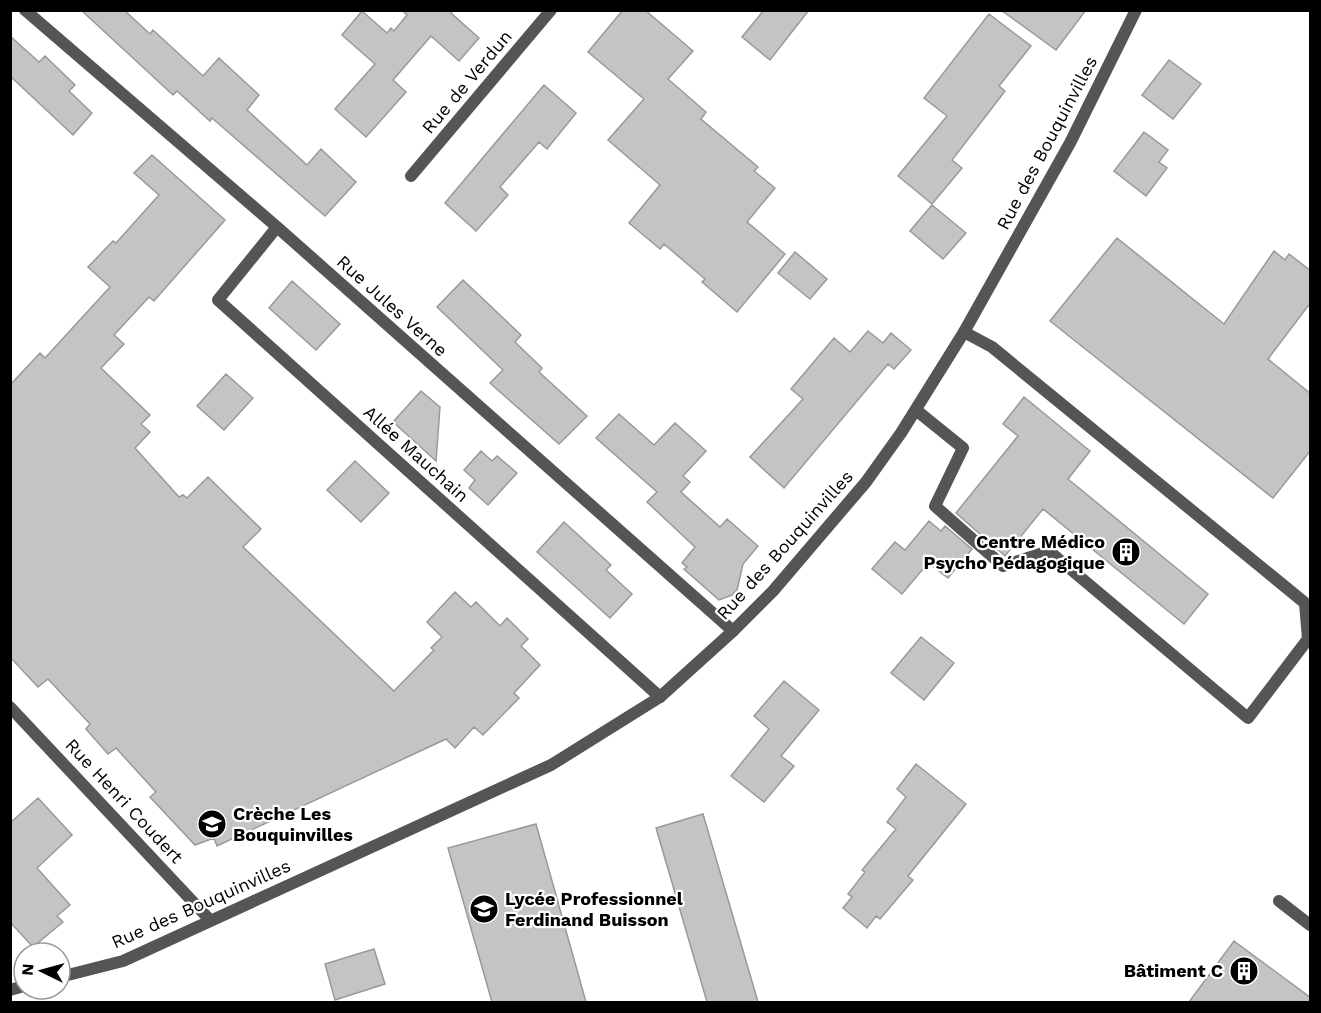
<svg xmlns="http://www.w3.org/2000/svg" width="1321" height="1013" font-family="'Work Sans',sans-serif">
<style>
.building{fill:#c4c4c4;stroke:#999;stroke-width:1.5}
.lines{fill:none;stroke-linecap:round;stroke-linejoin:round}
.lane{stroke:#555;stroke-width:12}
.street{stroke:#555;stroke-width:12}
.labels{text-anchor:middle;stroke-width:4.5;stroke-linejoin:round;paint-order:stroke}
.street-label{font-size:18px;fill:#000;stroke:#fff}
.poi-label{font-size:18px;font-weight:bold;fill:#000;stroke:#fff;text-anchor:end}
</style>
<rect width="100%" height="100%" fill="#fff"/>
<!-- building -->
<path class="building" d="M81 10H124L150 34 153 30 203 76 219 58 259 95 247 110 307 165 321 149 356 182 325 216 212 118 210 121 177 91 173 95Z
M402 10H453L451 13 479 38 459 61 431 36 393 80 406 92 366 137 335 109 375 64 342 35 362 11 387 33 391 28 394 31 407 15Z
M623 10H645L693 51 668 79 706 112 701 119 758 167 754 171 775 188 747 222 785 254 737 312 702 282 705 279 664 244 660 249 629 223 660 185 608 140 644 99 588 52Z
M764 10H809L770 60 742 37Z
M1001 10H1086L1056 50Z
M989 14 1031 46 999 86 1005 91 952 160 962 168 932 204 898 176 947 116 924 98Z
M10 36 39 62 45 56 75 85 69 91 92 113 73 135 10 76Z
M1169 60 1201 84 1173 119 1142 95Z
M544 85 576 113 547 149 539 142 500 187 508 195 476 231 445 203Z
M1144 132 1168 150 1159 162 1167 168 1146 196 1114 171Z
M152 155 225 220 154 301 149 297 114 335 124 344 101 368 150 415 141 424 150 432 135 448 179 497 183 495 187 498 208 477 261 529 243 547 394 691 434 650 431 648 442 637 427 622 455 592 471 607 476 602 500 626 507 618 528 639 521 646 540 665 514 693 519 698 483 735 474 727 455 748 446 739 217 846 214 838 195 845 150 797 156 792 116 748 108 754 86 729 90 724 48 679 38 687 10 657V385L40 353 45 358 110 287 88 267 113 241 116 243 159 195 134 173Z
M932 205 966 233 943 259 910 231Z
M1117 238 1224 324 1274 251 1285 260 1289 254 1311 271V302L1268 359 1311 394V450L1273 498 1050 321Z
M795 252 827 279 810 299 778 273Z
M463 280 521 335 515 342 542 368 539 372 587 416 559 444 490 383 503 370 437 307Z
M292 281 340 324 316 350 269 308Z
M868 331 883 343 891 333 911 350 894 369 888 364 784 488 750 457 803 399 791 389 834 338 850 352Z
M226 374 253 398 224 430 197 406Z
M421 391 440 407 436 461 393 422Z
M1024 397 1090 451 1068 479 1208 594 1184 624 1043 509 1005 556 956 513 1018 436 1003 424Z
M619 414 654 445 675 423 706 451 683 476 690 482 681 492 720 527 727 519 758 546 743 564 737 590 732 595 719 600 684 569 687 567 682 563 695 547 647 502 657 492 596 438Z
M481 451 492 461 497 456 517 473 488 505 469 488 475 480 464 470Z
M355 461 389 493 361 522 327 490Z
M929 521 941 531 945 526 972 549 948 578 928 563 902 594 872 569 895 542 905 550Z
M564 522 611 565 606 570 632 594 610 618 537 552Z
M921 637 954 663 924 700 891 673Z
M784 681 819 710 781 756 794 766 764 802 731 776 769 729 754 716Z
M916 764 966 804 908 876 913 880 880 919 876 916 867 928 843 908 852 897 848 894 865 872 862 870 896 829 887 822 906 797 897 789Z
M38 798 72 835 37 868 70 905 57 916 63 922 33 947 10 922V823Z
M703 814 734 920 758 1002H707L656 828Z
M536 824 586 1002H492L448 848Z
M1234 941 1311 998V1002H1189Z
M374 949 385 984 335 1000 325 964Z"/>
<g class="lines">
<!-- lane -->
<path class="lane" d="M25 10 277 227 733 631
M277 227 218 300 660 697
M916 410 963 448 935 506 1003 566 1049 551 1248 718 1308 639 1305 603 992 347 964 332
M1279 901 1310 925"/>
<!-- street -->
<path class="street" d="M411 176 551 10
M10 707 210 920
M60 977 123 961 551 765 660 697 733 631 773 591 866 482 901 433 964 332 1070 143 1136 10
M10 990 24 986"/>
</g>
<!-- icons -->
<defs>
<g id="building-disc" transform="scale(1.5)"><circle r="9.5" fill="#000" stroke="#fff"/><path d="M-4-6H4V6H1V3H-1V6H-4ZM-2.5-4.3h1.7v1.8h-1.7ZM.8-4.3h1.7v1.8H.8ZM-2.5-1h1.7V.8h-1.7ZM.8-1h1.7V.8H.8Z" fill="#fff"/></g>
<g id="school-disc" transform="scale(1.5)"><circle r="9.5" fill="#000" stroke="#fff"/><path d="M0-5L7-2L0 1L-7-2ZM-4 1L0 2.5L4 1V4Q0 6-4 4Z" fill="#fff"/></g>
</defs>
<g fill-rule="evenodd">
<use href="#building-disc" x="1126" y="552"/>
<use href="#school-disc" x="212" y="824"/>
<use href="#school-disc" x="484" y="909"/>
<use href="#building-disc" x="1244" y="971"/>
</g>
<g class="labels">
<!-- street labels -->
<g class="street-label">
<text transform="translate(467 82) rotate(-50)" y="6">Rue de Verdun</text>
<text transform="translate(1047 143) rotate(-62)" y="6">Rue des Bouquinvilles</text>
<text transform="translate(392 306) rotate(42)" y="6">Rue Jules Verne</text>
<text transform="translate(416 454) rotate(42)" y="6">Allée Mauchain</text>
<text transform="translate(785 545) rotate(-48)" y="6">Rue des Bouquinvilles</text>
<text transform="translate(124 801) rotate(47)" y="6">Rue Henri Coudert</text>
<text transform="translate(201 904) rotate(-24)" y="6">Rue des Bouquinvilles</text>
</g>
<!-- poi labels -->
<g class="poi-label">
<text x="1105" y="548">Centre Médico<tspan x="1105" dy="21">Psycho Pédagogique</tspan></text>
<text x="233" y="820" text-anchor="start">Crèche Les<tspan x="233" dy="21">Bouquinvilles</tspan></text>
<text x="505" y="905" text-anchor="start">Lycée Professionnel<tspan x="505" dy="21">Ferdinand Buisson</tspan></text>
<text x="1223" y="977">Bâtiment C</text>
</g>
</g>
<!-- border -->
<rect width="1321" height="1013" fill="none" stroke="#000000" stroke-width="24"/>
<!-- north arrow -->
<g transform="translate(42 971) rotate(275)"><circle r="28" fill="#ffffff" stroke="#999999" stroke-width="1.5"/>
<path d="M0-4.5L10 22L0 15L-10 22Z" fill="#000000"/>
<text y="-9" font-size="16" font-weight="bold" text-anchor="middle" fill="#000000">N</text>
</g>
</svg>
